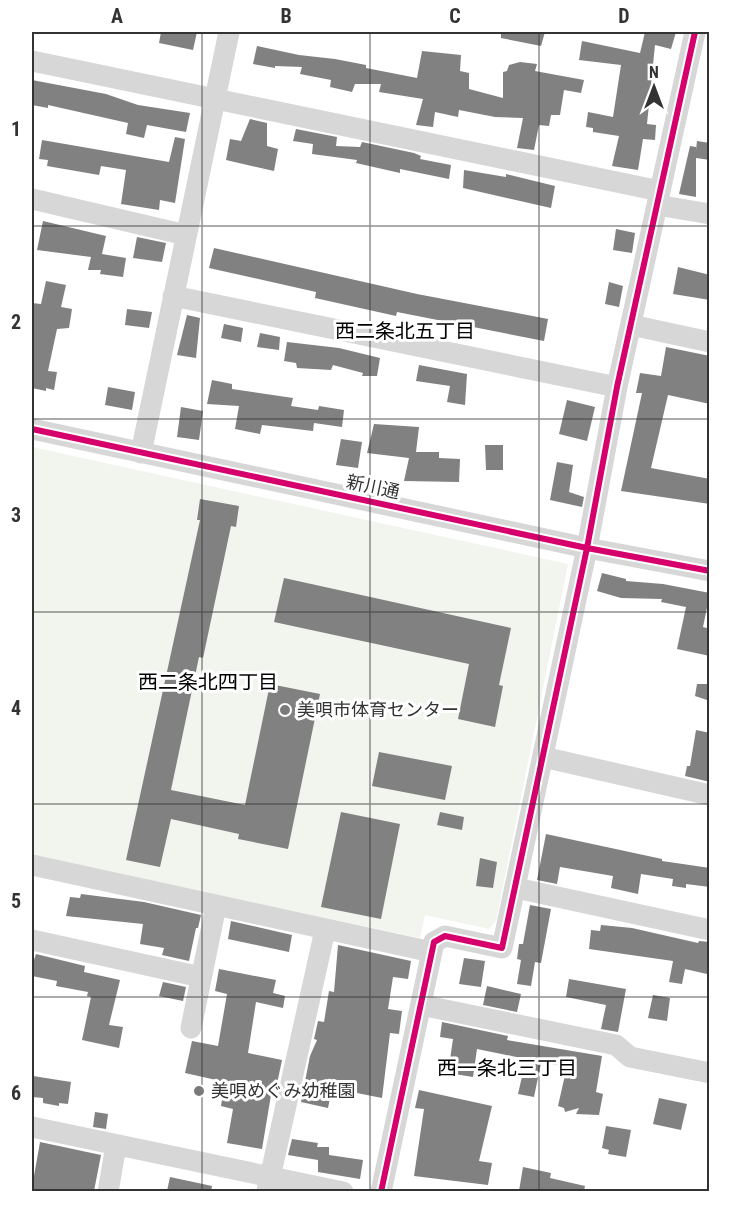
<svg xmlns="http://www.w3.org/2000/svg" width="741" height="1223" font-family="'Roboto Condensed','Noto Sans JP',sans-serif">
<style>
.green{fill:#f1f5ed}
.building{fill:#818181}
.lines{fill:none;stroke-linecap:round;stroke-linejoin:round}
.minor{stroke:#d7d7d7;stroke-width:21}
.cycleway-casing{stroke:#fff;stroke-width:10}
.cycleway{stroke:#d6006c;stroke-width:6}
.grid{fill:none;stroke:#333;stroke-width:1.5;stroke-opacity:0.55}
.poi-dot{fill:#7a7a7a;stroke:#fff;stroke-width:2}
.labels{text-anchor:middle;stroke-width:6;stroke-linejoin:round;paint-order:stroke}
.street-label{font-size:18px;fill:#333;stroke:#fff}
.poi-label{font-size:18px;fill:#333;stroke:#fff;text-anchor:start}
.neighbourhood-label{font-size:20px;fill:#000;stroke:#fff}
.neatline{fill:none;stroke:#333;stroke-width:2}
.grid-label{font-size:20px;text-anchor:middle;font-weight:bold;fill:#333}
</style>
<rect width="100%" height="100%" fill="#fff"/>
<!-- green -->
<path class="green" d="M32 447 568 564 496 921 489 929 425 915 420 938 32 855Z"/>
<!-- building -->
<path class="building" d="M161 32H197L193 50 159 43Z
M501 32H545L541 46 501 38Z
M645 32H676L671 49 655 45 647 124 656 125 655 140 643 139 638 170 612 166 619 136 593 132V128L586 127 588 112 613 117 621 65 579 60 582 41 640 53Z
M257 46 299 55 335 59 366 65V68L417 78 422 51 461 55 460 71 469 73V89L503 98V72L507 71 509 65 520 62 537 64 535 71 584 80 581 93 564 90 560 115H551L549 126 539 125 534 150 517 148 523 118 495 117 459 110 458 117 435 112 433 127 416 125 423 99 379 92 381 84H355L352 92 330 87 331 80 300 74 302 67 275 66V68L253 64Z
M32 80 106 94 138 105 190 113 186 132 147 125 144 138 126 134 128 123 48 105V108L32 105Z
M250 119 267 123V146L278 149 274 171 226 160 230 139 241 141Z
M296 129 337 137 336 146 360 147 362 142 414 153 421 156 420 159 451 165 449 179 400 169V173L356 163 357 160 312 154 313 144 293 141Z
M175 137 185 139 175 203 160 200 159 210 121 204 126 170 101 166 99 175 47 166 48 160 39 159 42 140 169 162Z
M697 141 710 143V160L696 158V197L679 194 690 146 696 147V150Z
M464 170 506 177V174L555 186 551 208 463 188Z
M43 221 106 236 102 254 126 258 123 277 100 274 101 270H88L91 257 37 250Z
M616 229 635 233 632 253 613 250Z
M137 237 166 243 162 262 133 258Z
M214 248 417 294 548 319 544 341 397 312 396 316 315 298 316 292 209 268Z
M678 267 710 275V300L673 294Z
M46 281 66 285 61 307 72 309 69 328 57 329 48 371 57 372 54 390 46 388V391L32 388V303L41 304Z
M609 282 623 286 619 307 605 304Z
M127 309 152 312 149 328 125 325Z
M187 315 200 318 196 358 177 355Z
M224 324 243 328 241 342 221 338Z
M260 333 280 337 279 350 257 347Z
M287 342 339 348 380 358 377 376H362L363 373 333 365 331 370 297 368 296 363 284 361Z
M666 347 710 356V404L668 395 651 468 710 479V504L621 491 642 393H636L640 373 661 376Z
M419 365 467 374 465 405 447 402 450 386 416 381Z
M212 380 232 384V389L293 398 291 406 318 410 319 406 344 410 342 427 314 423 313 431 262 425 260 434 235 429 239 406 207 404Z
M108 387 135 392 132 410 105 405Z
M567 400 595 407 587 441 559 434Z
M181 407 203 411 199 440 177 437Z
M374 424 419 427 416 452H439V458L460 459 459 482 404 481 409 458 367 453Z
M341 439 362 442 358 468 336 465Z
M485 445H503V470H486Z
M557 462 573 465 569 492 584 497 582 507 550 500Z
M200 499 239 506 236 527 231 526 203 658 199 657 171 790 245 805 270 684 320 694 288 849 238 839 239 834 171 819 160 867 126 860 200 520H197Z
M602 573 626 579V581L663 584 710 593 703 627 710 629V656L677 649 686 607 661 602 662 599 621 598 597 591Z
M284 578 511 628 499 685 503 686 495 727 458 719 469 664 274 622Z
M697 684H710V701L695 696Z
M696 730 710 733V782L685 776 687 766H690Z
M379 752 452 766 445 800 372 786Z
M341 812 400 824 381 919 321 907Z
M440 812 464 817 462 830 437 825Z
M546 834 662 859V861L710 868V887L686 884V888L672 886 673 879 641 874 638 894 611 888 613 876 560 867 557 884 537 880Z
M480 858 497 862 493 888 476 886Z
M81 894 144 902 201 915 198 928H196L189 961 162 955 164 948 140 944 143 924 66 916 70 897 80 898Z
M530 905 551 909 541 963 535 962 531 986 517 984 521 960 517 959 519 944H523Z
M231 921 292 935 289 952 228 939Z
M601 925 632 928 698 943 699 941 710 942 707 974 685 969 682 984 669 982 673 961 589 949 591 930 600 931Z
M338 945 411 961 408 979 393 977 388 1009 402 1011 399 1034 390 1033 382 1098 332 1088 328 1108 301 1102 310 1056 317 1040 314 1039 318 1021 324 1022 329 991 334 992Z
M36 954 85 966 84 972 120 980 109 1025 123 1027 119 1048 82 1040 91 997 87 996 88 992 56 986 57 981 32 976V959L34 960Z
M464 958 485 961 481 987 459 984Z
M219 969 276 980 273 993 285 996 283 1008 256 1002 248 1053 282 1060 277 1084 273 1083 262 1149 227 1143 233 1109 221 1106 225 1082 185 1073 192 1041 218 1046 227 994 215 991Z
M569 979 626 989 618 1032 601 1029 606 1005 566 997Z
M163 982 186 987 183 1001 159 996Z
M487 986 521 994 517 1012 483 1005Z
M653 995 670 998 667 1021 648 1018Z
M442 1022 508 1036 507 1040 602 1056 596 1092 603 1094 599 1115 576 1114 579 1108 565 1112 564 1108 558 1106 567 1066 541 1063 534 1097 518 1094 526 1059 477 1049 473 1077 448 1073 453 1039 440 1037Z
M33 1076 71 1082 68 1104 59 1103V1106L43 1103V1098L32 1097Z
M419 1090 492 1106 479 1161 492 1163 488 1185 414 1176 424 1109 415 1108Z
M659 1098 687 1104 681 1130 653 1124Z
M95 1112 108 1114 106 1129 93 1127Z
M606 1126 631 1130 626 1157 608 1154 609 1150 602 1148Z
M292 1139 318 1143 317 1147H329V1155L363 1160 360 1179 318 1172V1160L288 1155Z
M40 1142 101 1155 94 1191H32V1175L34 1176Z
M523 1167 551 1173 550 1178 585 1186 584 1191H519Z
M170 1177 212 1186 211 1191H167Z"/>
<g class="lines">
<!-- minor -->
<path class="minor" d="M32 61 660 191
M32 199 186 235
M657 205 710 214
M173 296 617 387
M631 325 710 342
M32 429 587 548 710 571
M141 453 229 32
M543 757 710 795
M32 865 432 952
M516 888 710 930
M32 940 201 977
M421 1005 616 1045 630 1057 710 1073
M191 1028 216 906
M32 1127 343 1192
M267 1191 325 930
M108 1192 116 1145
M381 1192 434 942 445 936 502 948 587 548 617 387 695 32"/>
<!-- cycleway casing -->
<g class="cycleway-casing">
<path id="cycleway" d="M32 429 587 548 710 571
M381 1192 434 942 445 936 502 948 587 548 617 387 695 32"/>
</g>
<!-- cycleway -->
<use href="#cycleway" class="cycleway"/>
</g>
<!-- grid -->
<path class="grid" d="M202 32V1192M370 32V1192M539 32V1192M32 226H710M32 419H710M32 612H710M32 804H710M32 997H710"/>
<!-- markers -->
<g class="poi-dot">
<circle cx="285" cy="710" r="6"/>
<circle cx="199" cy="1091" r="6"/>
</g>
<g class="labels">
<!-- street labels -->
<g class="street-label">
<text transform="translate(373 487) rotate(12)" y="6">新川通</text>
</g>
<!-- poi labels -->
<g class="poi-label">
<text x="297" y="716">美唄市体育センター</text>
<text x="211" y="1097">美唄めぐみ幼稚園</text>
</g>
<!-- neighbourhood labels -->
<g class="neighbourhood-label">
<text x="405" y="338">西二条北五丁目</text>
<text x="208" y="689">西二条北四丁目</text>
<text x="507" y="1075">西一条北三丁目</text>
</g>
</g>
<!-- border -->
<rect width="741" height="1223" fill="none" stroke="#ffffff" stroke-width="66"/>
<!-- north arrow -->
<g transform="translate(654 87)" stroke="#ffffff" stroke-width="4.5" paint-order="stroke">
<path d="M0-4.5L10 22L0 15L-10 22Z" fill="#333333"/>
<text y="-9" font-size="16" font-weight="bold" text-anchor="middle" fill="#333333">N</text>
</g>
<rect x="33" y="33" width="675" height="1157" class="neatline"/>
<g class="grid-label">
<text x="117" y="23">A</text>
<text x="286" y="23">B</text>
<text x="455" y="23">C</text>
<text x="624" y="23">D</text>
<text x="16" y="136">1</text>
<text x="16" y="329">2</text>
<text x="16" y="522">3</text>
<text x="16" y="715">4</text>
<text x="16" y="908">5</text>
<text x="16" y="1100">6</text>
</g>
</svg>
